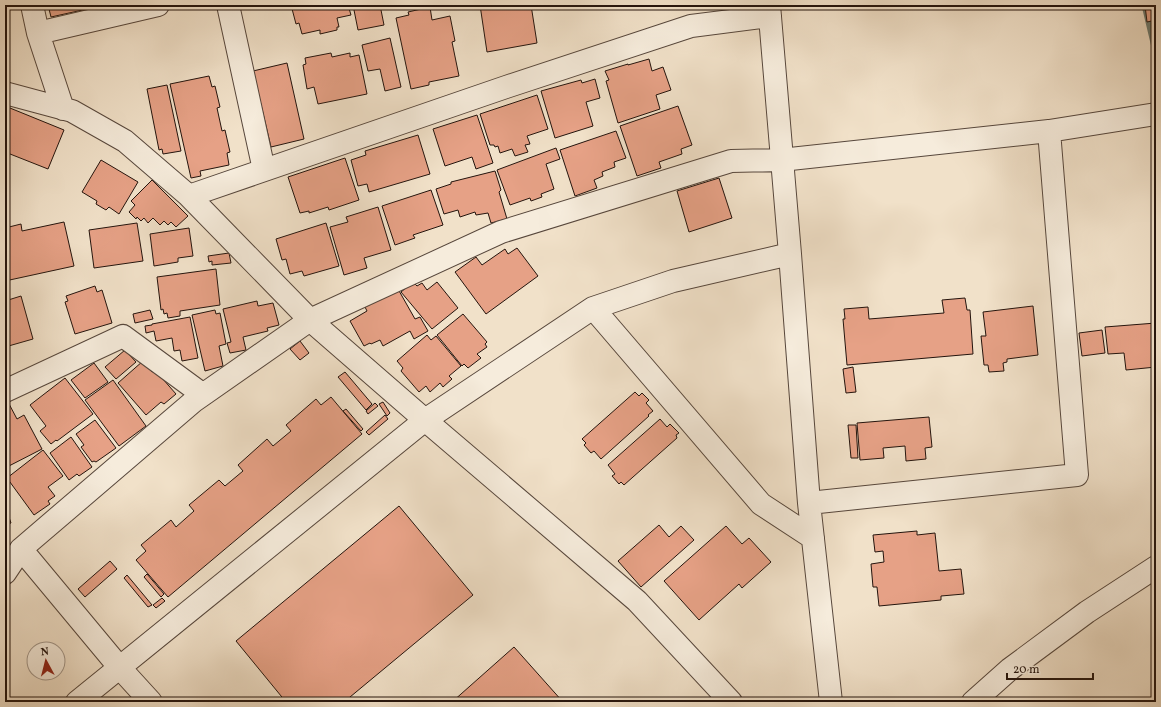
<svg xmlns="http://www.w3.org/2000/svg" width="1161" height="707" font-family="Vollkorn,serif">
<style>
.lines{fill:none;stroke-linecap:round;stroke-linejoin:round}
.stream{stroke:#6b7a71;stroke-width:9}
.building{fill:#e6a186;stroke:#24140d}
.minor-casing{stroke:#57473c;stroke-width:24}
.minor{stroke:#f6ecdc;stroke-width:22}
</style>
<rect width="100%" height="100%" fill="#f1e1c9"/>
<filter id="stains"><feTurbulence type="fractalNoise" baseFrequency=".005" numOctaves="4"/><feColorMatrix values="0 0 0 0 .2 0 0 0 0 .09 0 0 0 0 .02 0 0 0 .5 -.17"/></filter>
<radialGradient id="worn" r=".72"><stop offset=".6" stop-color="#630" stop-opacity="0"/><stop offset="1" stop-color="#630" stop-opacity=".3"/></radialGradient>
<g class="lines">
<!-- stream -->
<path class="stream" d="M1146 5 1156 47"/>
</g>
<!-- building -->
<path class="building" d="M48 5H105L51 17Z
M291 5H348L351 15 337 18 339 27H337V30L320 34V30L302 34 299 23 296 24Z
M353 5H380L384 25 358 30Z
M480 5H531L537 43 487 52Z
M1145 5H1156V21V20L1147 22Z
M430 7 432 20 450 16 455 41 452 42 459 76 429 82V85L411 89 396 18 409 15 408 12Z
M390 38 401 87 385 91 380 69 368 71 362 45Z
M331 53 332 57 350 53V57L359 55 367 94 318 104 314 87 307 89 303 65 306 64 305 58Z
M649 59 652 71 663 67 671 90 656 95 660 109 618 123 606 81 609 80 605 71 628 64V65Z
M287 63 304 139 271 147 253 71Z
M209 76 212 87 215 86 220 107 217 108 222 131 225 130 230 152 227 153 229 165 200 171 201 176 191 178 170 84Z
M595 79 600 98 586 102 593 126 555 138 541 91 581 80 582 83Z
M167 85 181 151 163 154 162 149 159 150 147 89Z
M537 95 548 129 527 136 530 144 525 145 528 152 515 156 512 149 500 153 498 146 495 147 494 145H490L480 114Z
M5 106 64 130 48 169 5 152Z
M678 106 692 145 681 149 682 154 659 162 661 168 637 176 620 126Z
M477 115 493 163 476 169 472 157 445 166 433 129Z
M616 131 626 158 614 162 615 167 602 172 603 176 594 180 597 188 575 196 560 150Z
M418 135 430 174 369 192 367 184 358 186 351 160 366 155 365 151Z
M556 148 560 159 546 164 554 189 541 194 542 197 531 201 530 198 510 205 497 170Z
M345 158 359 200 329 210 328 207 309 213V211L300 213 288 177Z
M101 160 138 182 119 214 109 207 106 210 96 204 97 201 82 192Z
M495 171 501 190 499 192 507 219 491 223 488 213 476 215 475 212 460 217 458 210 444 214 436 189 451 184V182Z
M719 178 732 218 689 232 677 191Z
M152 180 188 216 176 227 171 222 168 225 164 221 160 225 153 218 148 223 144 218 141 221 137 217 136 219 129 212 135 205 131 201Z
M431 190 443 225 413 235 415 238 395 245 382 206Z
M378 207 391 250 364 258 367 268 344 275 330 227 348 222 346 217Z
M64 222 74 266 5 281V228L21 224 22 231Z
M137 223 143 261 94 268 89 230Z
M326 223 339 266 304 276 302 271 290 274 286 259 282 260 276 239Z
M189 228 193 256 178 258V262L154 266 150 234Z
M517 248 538 276 486 314 455 272 476 257 482 265 505 249 508 254Z
M229 253 231 263 212 265V261L209 262 208 256Z
M216 269 220 305 180 311V316L168 318 167 313 164 314 163 309 161 310 157 277Z
M413 282 417 286 422 283 427 290 437 282 458 308 432 329 401 292Z
M95 286 97 292 102 290 112 323 75 334 65 302 68 301 66 296Z
M398 289 415 319 420 317 428 331 414 339 410 331 383 346 380 340 371 344 370 343 364 346 350 321 367 311 365 307Z
M21 296 33 339 5 347V301Z
M965 298 967 310H970L973 354 847 365 843 319H845L844 309 868 307 869 319 944 313 942 300Z
M257 301 258 306 273 303 279 325 267 328 268 331 243 337 246 350 230 353 227 343 231 342 223 309Z
M1033 306 1038 355 1007 359V362L1003 363 1004 371 989 372 988 365H984L981 336H986L983 312Z
M150 310 153 319 135 323 133 314Z
M215 310 216 314 220 313 226 344 219 346 223 366 205 371 192 315Z
M463 314 487 342 485 344 487 347 477 354 481 358 468 368 464 364 462 366 437 335Z
M190 317 198 358 182 361 180 350 174 351 172 338 156 341 154 331 146 333 145 326 152 325V324Z
M1156 323V367L1126 370 1124 353 1108 354 1105 327Z
M1102 330 1105 353 1082 356 1079 333Z
M427 335 431 340 436 336 461 366 449 376 452 379 443 387 440 383 430 392 426 386 419 392 401 371 403 368 397 361Z
M300 341 309 353 300 360 290 349Z
M125 350 136 362 116 379 105 367Z
M143 361 152 372 155 370 176 394 164 404 161 402 146 415 118 383Z
M94 363 108 382 85 398 71 380Z
M853 367 856 392 846 393 843 369Z
M345 372 372 404 366 410 338 377Z
M65 378 93 414 57 441 56 440 51 444 40 431 46 426 30 405Z
M113 380 146 426 119 446 85 400Z
M635 392 639 396 642 393 649 400 646 403 653 411 648 415 649 416 601 459 594 451 591 453 584 445 586 443 582 439Z
M331 397 362 434 168 597 136 560 146 551 141 545 171 520 176 527 194 511 189 505 219 480 225 486 243 471 238 465 267 439 273 446 291 431 286 425 316 399 321 405Z
M8 402 17 419 24 415 42 449 5 468V404Z
M383 402 390 413 387 416 379 404Z
M375 403 378 406 368 414 366 411Z
M346 409 363 429 361 431 343 411Z
M385 415 388 419 369 435 366 432Z
M929 417 932 447 925 448 926 459 906 461 905 446 883 448 884 458 860 460 857 423Z
M660 419 667 427 670 424 679 433 676 435 677 438 624 485 621 482 619 484 612 476 615 474 608 465Z
M95 420 116 448 96 462 94 461 92 462 81 447 84 445 76 434Z
M848 425H856L858 458H851Z
M71 437 92 467 79 476 77 474 69 480 50 453Z
M43 450 63 476 48 487 55 496 48 501 50 504 34 515 7 478Z
M5 506 11 523 5 525Z
M399 506 473 595 344 702H286L236 641Z
M659 525 669 537 681 526 694 540 641 587 618 561Z
M726 526 742 544 749 538 771 562 742 588 739 584 699 620 664 581Z
M917 531V535L935 533 939 571 961 569 964 594 941 596V600L879 606 877 587H873L871 564 884 562 883 551 875 552 873 535Z
M110 561 117 569 85 597 78 589Z
M147 574 164 594 161 597 144 577Z
M127 575 152 605 148 607 124 578Z
M162 598 165 601 156 608 153 605Z
M514 647 563 702H452Z"/>
<g class="lines">
<!-- minor casing -->
<g class="minor-casing">
<path id="minor" d="M32 5 38 33 63 109
M228 5 264 170
M769 5 790 254 809 503 831 702
M38 33 158 5
M5 93 72 111 125 141 189 196 310 320 425 420 637 601 731 702
M189 196 506 87 691 26 770 16
M593 308 761 504 813 538
M5 391 123 336 202 394
M809 503 1077 475 1049 131
M21 549 120 668 151 702
M5 573 21 549 194 401 310 320 501 232 731 161 781 160 1049 131 1156 114
M77 702 425 420 593 308 673 281 790 254
M973 702 1010 669 1087 612 1156 567"/>
</g>
<!-- minor -->
<use href="#minor" class="minor"/>
</g>
<!-- margin -->
<rect width="1161" height="707" fill="none" stroke="#f1e1c9" stroke-width="20"/>
<rect x="6" y="6" width="1149" height="695" fill="none" stroke="#24140d" stroke-width="2"/>
<rect x="10" y="10" width="1141" height="687" fill="none" stroke="#24140d"/>
<!-- north arrow -->
<g transform="translate(46 661) rotate(353)"><circle r="19" fill="#f6ecdc" stroke="#a29689"/>
<path d="M0-3L7 15L0 10L-7 15Z" fill="#8f2418"/>
<text y="-6" font-size="11" font-weight="bold" text-anchor="middle" fill="#24140d">N</text>
</g>
<!-- scale -->
<path d="M1007 673v6h86v-6" fill="none" stroke="#24140d" stroke-width="2"/>
<text x="1013" y="673" font-size="12" fill="#24140d" stroke="#f6ecdc" stroke-width="3" paint-order="stroke">20 m</text>
<rect width="100%" height="100%" filter="url(#stains)"/>
<rect width="100%" height="100%" fill="url(#worn)"/>
</svg>
